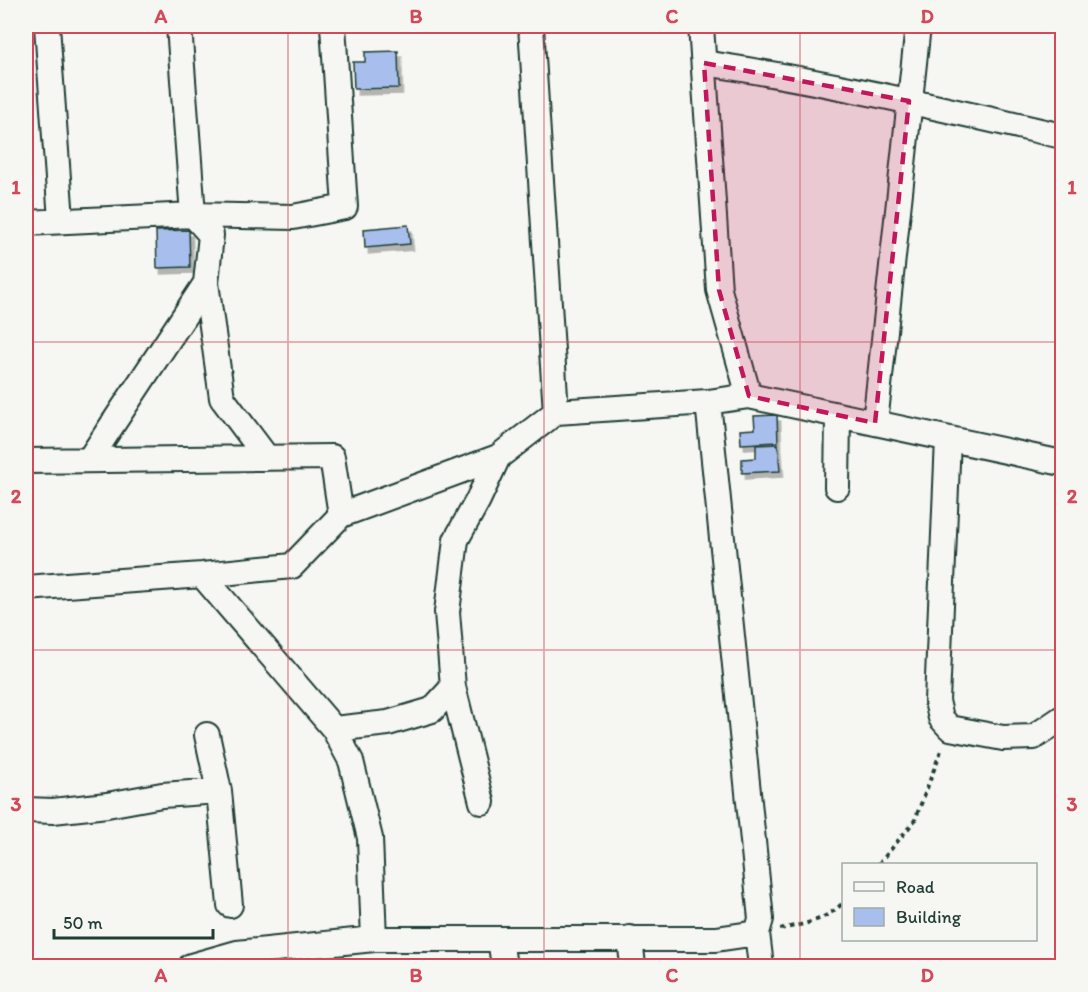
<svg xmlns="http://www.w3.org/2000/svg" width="1088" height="992" font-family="Itim,sans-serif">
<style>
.building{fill:#a8bfed;stroke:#1f3d34;stroke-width:1.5;filter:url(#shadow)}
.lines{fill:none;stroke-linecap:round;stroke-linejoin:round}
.street-casing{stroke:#1f3d34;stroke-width:28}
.path{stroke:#1f3d34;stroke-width:4;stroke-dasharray:4.5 4.5;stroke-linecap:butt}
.street{stroke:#f6f6f2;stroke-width:24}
.marked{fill:#c2185b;fill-opacity:0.2;stroke:#c2185b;stroke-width:4.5;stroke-dasharray:12 8;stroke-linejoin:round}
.grid{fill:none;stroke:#d1495b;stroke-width:1.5;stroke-opacity:0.55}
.neatline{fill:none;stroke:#d1495b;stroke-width:2}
.grid-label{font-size:20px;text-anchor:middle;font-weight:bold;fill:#d1495b}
</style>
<defs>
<filter id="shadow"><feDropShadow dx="3.5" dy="6" stdDeviation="0" flood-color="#0004"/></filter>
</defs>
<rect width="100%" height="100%" fill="#f6f6f2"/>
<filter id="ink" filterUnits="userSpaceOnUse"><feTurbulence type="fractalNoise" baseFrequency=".0167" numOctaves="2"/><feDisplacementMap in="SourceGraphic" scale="12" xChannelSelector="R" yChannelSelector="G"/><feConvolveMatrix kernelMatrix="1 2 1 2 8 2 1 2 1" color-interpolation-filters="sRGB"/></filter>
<g filter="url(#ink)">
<!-- building -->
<path class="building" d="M398 51 399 88 354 89 353 62H365V52Z
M408 225 410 244 365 248 364 229Z
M189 230 190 267 157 268 156 231Z
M777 415 778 442 741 444 740 430 755 429 754 416Z
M778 444 780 471 742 473V459L756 458V445Z"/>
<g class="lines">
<!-- street casing -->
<g class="street-casing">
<path id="street" d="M47 26 61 220
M531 26 556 412
M701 26 719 290 749 396
M704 63C825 81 944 109 1062 136
M193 215 293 217 345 207 333 26
M26 223 193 215 179 26
M206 283 222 398 267 458
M875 423 918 26
M948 439 937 701 941 718 950 728 1003 738 1034 737 1062 718
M89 460 206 283 211 235 193 215
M26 461 332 457 341 515 498 457 556 412 708 402 749 396 1062 463
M837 487 838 416
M202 575 334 729 351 761 370 838 374 939
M26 588 202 575 292 566 341 515
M334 729 388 723 432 710 453 687
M207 735 219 791 230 905
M482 802 453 687 447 612 456 540 478 500 498 457
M26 810 53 811 107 805 162 795 219 791
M757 933 761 966
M630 938 633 966
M500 939 504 966
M191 966 237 953 374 939H716L757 933 761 919 708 402"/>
</g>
<!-- path -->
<path class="path" d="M879 864 915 820 942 748
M780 929C805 924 825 921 844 902"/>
<!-- street -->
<use href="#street" class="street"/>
</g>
</g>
<!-- marked area -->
<path class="marked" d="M704 63 909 101 875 423 749 396 719 290Z"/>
<!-- grid -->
<path class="grid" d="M288 26V966M544 26V966M800 26V966M26 342H1062M26 650H1062"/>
<!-- margin -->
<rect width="1088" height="992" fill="none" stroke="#f6f6f2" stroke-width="66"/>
<!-- legend -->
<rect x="842" y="863" width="195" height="78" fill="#f6f6f2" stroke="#a0aca6" stroke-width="1.5"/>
<rect x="854" y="882" width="30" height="9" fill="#f6f6f2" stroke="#a0aca6" stroke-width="1.5"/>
<text x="896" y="893" font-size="18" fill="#1f3d34">Road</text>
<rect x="854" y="908" width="30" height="18" fill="#a8bfed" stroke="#a0aca6" stroke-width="1.5"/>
<text x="896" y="923" font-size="18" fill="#1f3d34">Building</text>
<!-- scale -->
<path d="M54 929v9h159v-9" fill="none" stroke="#1f3d34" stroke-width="3"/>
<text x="63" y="929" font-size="18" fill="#1f3d34" stroke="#f6f6f2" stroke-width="4.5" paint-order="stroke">50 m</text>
<rect x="33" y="33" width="1022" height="926" class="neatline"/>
<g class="grid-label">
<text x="161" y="23">A</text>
<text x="416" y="23">B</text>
<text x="672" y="23">C</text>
<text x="927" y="23">D</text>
<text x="16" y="194">1</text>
<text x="1072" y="194">1</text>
<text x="16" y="503">2</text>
<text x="1072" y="503">2</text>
<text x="16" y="811">3</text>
<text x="1072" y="811">3</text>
<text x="161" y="982">A</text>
<text x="416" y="982">B</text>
<text x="672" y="982">C</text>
<text x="927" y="982">D</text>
</g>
</svg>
